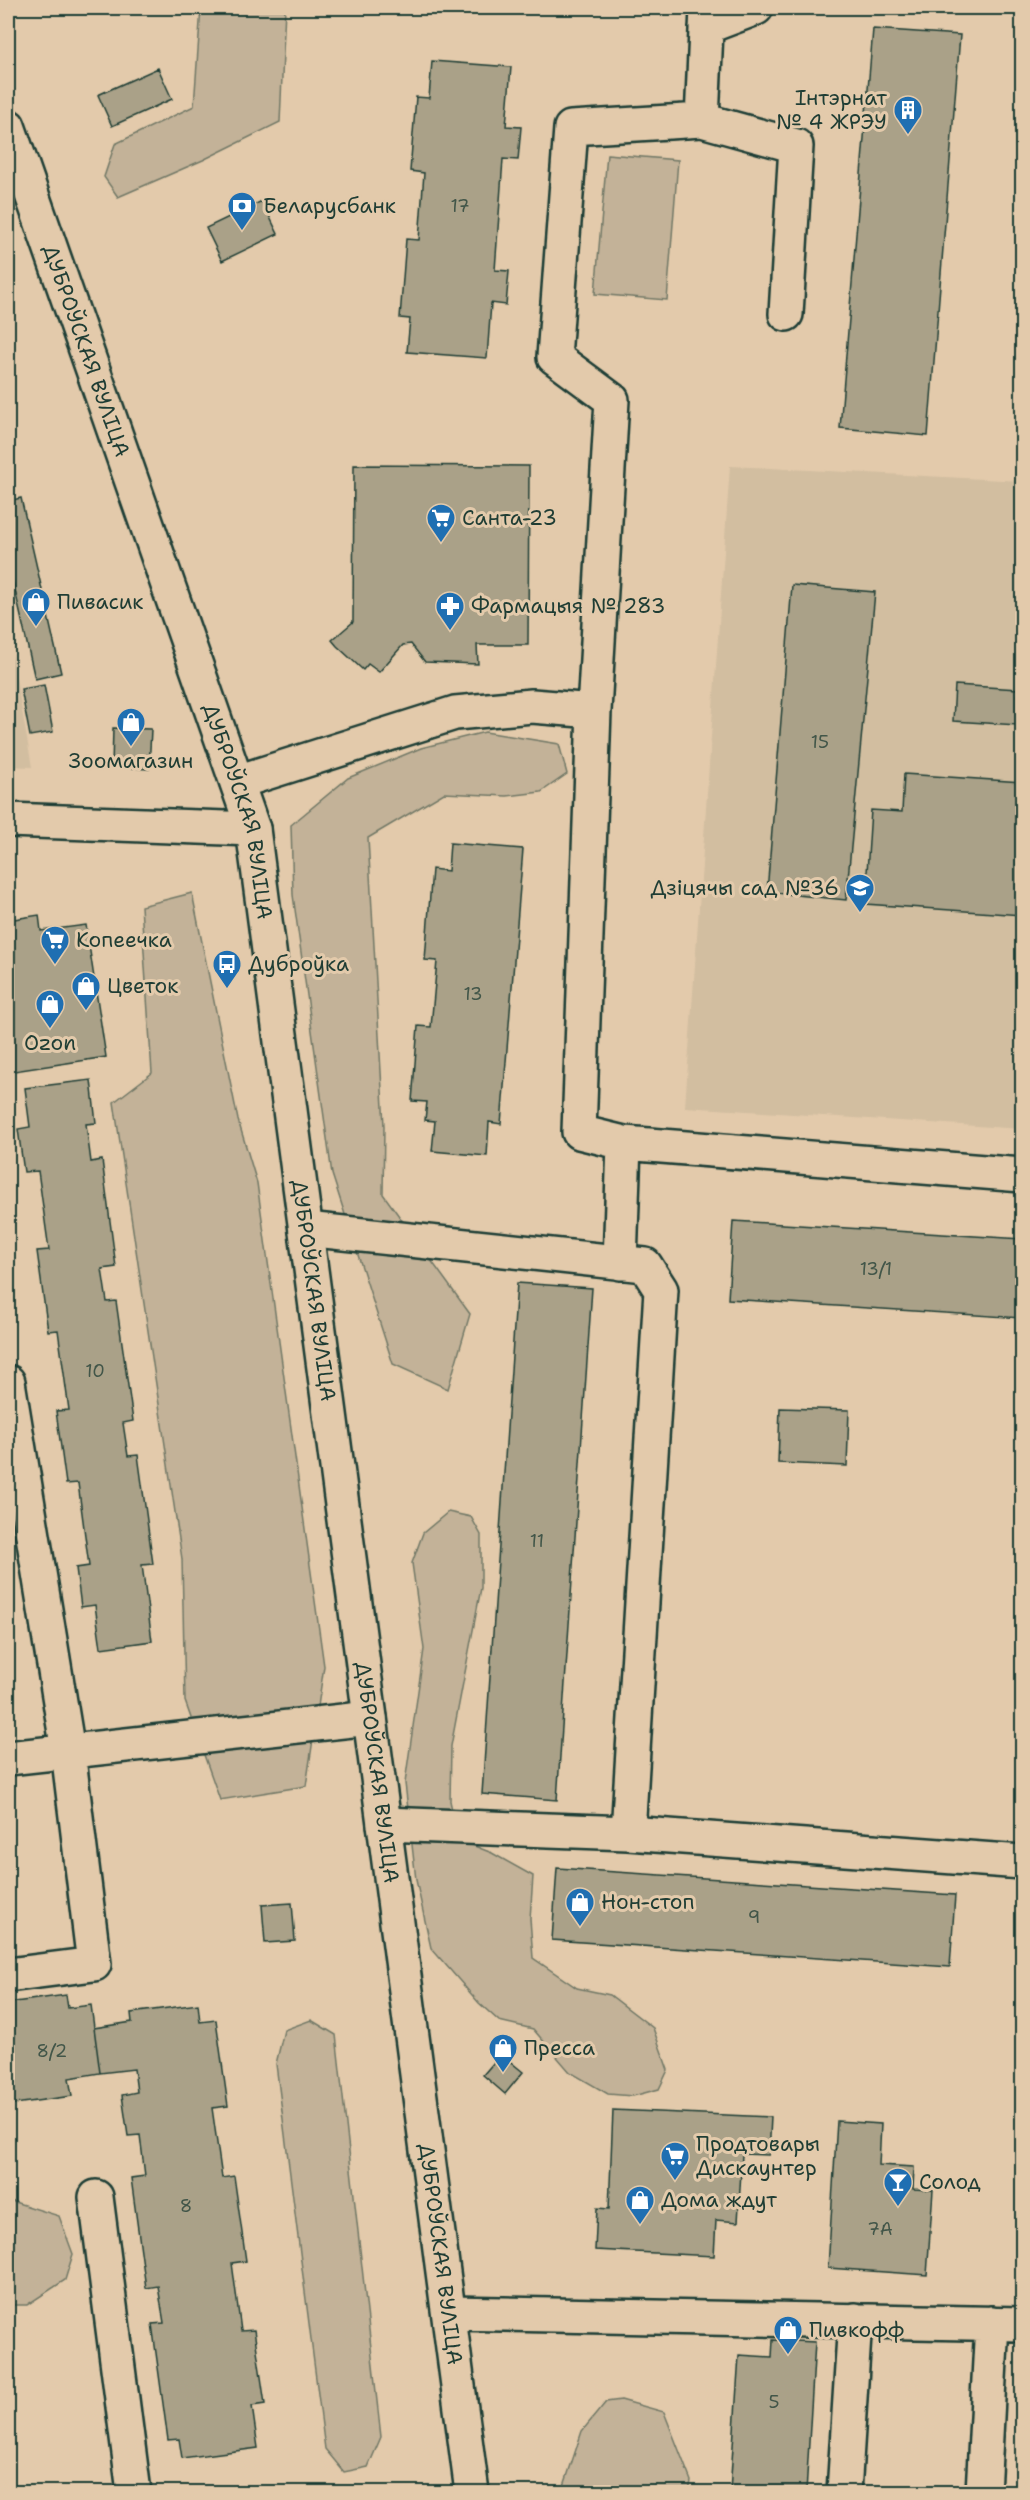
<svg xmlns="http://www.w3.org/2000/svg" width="1030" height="2500" font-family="'Shantell Sans',sans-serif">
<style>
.built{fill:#d2bea0}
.green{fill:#c3b298;stroke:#717866;stroke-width:1.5}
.building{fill:#aaa188;stroke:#1f3d34;stroke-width:1.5}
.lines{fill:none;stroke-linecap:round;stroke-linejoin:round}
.minor-casing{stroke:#1f3d34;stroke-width:38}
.major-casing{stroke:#1f3d34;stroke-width:38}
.minor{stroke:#e3caab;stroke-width:33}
.major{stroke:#e3caab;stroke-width:33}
.labels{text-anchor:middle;stroke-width:6;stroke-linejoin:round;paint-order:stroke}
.number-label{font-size:18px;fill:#425649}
.poi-label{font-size:21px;fill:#1f3d34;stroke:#e3caab;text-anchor:start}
.street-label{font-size:21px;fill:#1f3d34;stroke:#e3caab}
</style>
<rect width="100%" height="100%" fill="#e3caab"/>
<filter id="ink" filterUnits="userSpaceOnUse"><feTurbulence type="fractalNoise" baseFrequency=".0167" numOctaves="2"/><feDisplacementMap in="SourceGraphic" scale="12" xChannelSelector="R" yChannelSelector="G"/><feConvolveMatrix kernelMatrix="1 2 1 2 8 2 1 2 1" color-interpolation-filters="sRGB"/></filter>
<g filter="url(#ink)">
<!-- built -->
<path class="built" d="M730 466 1022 481V1129L685 1107Z
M8 632 32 767 8 766Z"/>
<!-- green -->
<path class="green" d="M201 8H285L280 122 203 160 118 197 104 177 115 144 194 106Z
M607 154 678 160 667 300 595 294Z
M485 732 559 744 567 774 541 792 507 796 444 793 368 838 384 1126 383 1194 470 1314 448 1389 393 1364 332 1174 293 895 291 825 348 778 421 748Z
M192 893 238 1120 257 1183 324 1666 306 1786 220 1800 185 1701 182 1559 114 1102 152 1073 141 906Z
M448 1512 471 1517 481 1535V1588L451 1746 450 1801 459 1840 492 1853 533 1876 530 1919 533 1958 577 1988 610 1995 653 2028 668 2070 659 2089 633 2096 608 2094 570 2072 533 2029 499 2021 479 2003 431 1948 416 1880 405 1783 424 1649 412 1563 423 1533Z
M311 2020 336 2035 381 2437 368 2467 344 2472 325 2449 276 2064 284 2030Z
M8 2200 59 2216 73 2254 65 2280 27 2305H8Z
M621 2400 664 2412 691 2481 689 2492H562L582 2431 606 2402Z"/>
<!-- building -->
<path class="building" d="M873 29 960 35 928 436 840 428Z
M432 61 511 67 506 126 521 127 518 160 503 159 495 270 509 271 506 305 491 303 487 358 407 352 410 319 400 318 406 239 419 240 424 173 410 171 416 97 429 98Z
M158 68 172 99 112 126 98 95Z
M262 201 278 234 222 261 206 228Z
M354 465 529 466 528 645H477L478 664 425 662 411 644 403 645 379 672 368 664 363 670 337 646 332 640 353 622Z
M21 498 61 673 35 679 8 559V501Z
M792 585 875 592 846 900 767 892Z
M44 685 53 732 30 736 21 689Z
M955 685 1018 689V697H1022V718H1018V725L953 721Z
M113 728 151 729 149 769 112 767Z
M904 774 1022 782V915L865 904 871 810 902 812Z
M450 843 523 849 501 1124 489 1122 487 1156 432 1151 435 1121 425 1120 427 1102 412 1101 418 1026 431 1027 437 961 425 960 432 869 448 871Z
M39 915 41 931 86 925 106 1057 8 1072V920Z
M91 1080 96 1123 86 1124 91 1162 102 1160 116 1267 102 1269 107 1302 116 1301 133 1421 123 1423 128 1456 138 1455 153 1564 142 1565 152 1641 101 1648 95 1605 81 1607 76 1568 89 1566 78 1483 66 1484 56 1411 69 1410 58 1330 48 1331 37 1251 49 1250 38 1171 24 1172 18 1129 30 1127 25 1088Z
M733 1221 1022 1239V1318L728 1299Z
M517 1283 592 1288 557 1800 482 1794Z
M780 1408 849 1410 847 1466 778 1463Z
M557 1868 955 1895 950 1967 552 1940Z
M292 1903 295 1941 265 1943 262 1905Z
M66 1995 68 2008 91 2005 100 2073 69 2078 72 2096 8 2105V2003Z
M198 2004 200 2022 216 2020 228 2106 212 2108 222 2178 234 2176 246 2261 232 2263 241 2331 254 2330 265 2404 252 2406 258 2448 182 2458 179 2439 168 2440 152 2324 164 2323 158 2286 146 2288 131 2178 145 2176 140 2135 128 2136 122 2095 137 2092 134 2069 100 2073 94 2028 132 2022 131 2013Z
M501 2054 523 2072 505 2094 483 2075Z
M613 2110 771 2117 769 2155 742 2154 738 2222 716 2220 714 2256 595 2250 597 2208 609 2209Z
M837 2121 881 2124 879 2165 914 2167 913 2189 933 2190 927 2275 828 2268Z
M773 2340 815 2342 806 2492H730L739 2355 772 2357Z"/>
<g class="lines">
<!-- minor casing -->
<g class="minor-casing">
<path id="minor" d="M706 27 756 8
M702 120 796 146 786 314
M594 711 579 1132 624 1143 620 1263
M237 782 455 713 532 706 594 711 612 400 554 357 571 128 702 120 707 8
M8 820 253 829
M624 1143 1022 1175
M306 1229 645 1265 661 1290 628 1833
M8 1382 68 1751 94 1964 8 1975
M8 1758 370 1718
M384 1824 628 1833 1022 1862
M96 2197 134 2492
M449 2313 1022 2324
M844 2492 855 2320
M983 2492 992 2323"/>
</g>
<!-- major casing -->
<g class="major-casing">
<g id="major">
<path id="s1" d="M8 126 253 829 472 2492"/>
</g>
</g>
<!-- minor -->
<use href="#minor" class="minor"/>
<!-- major -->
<use href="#major" class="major"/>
</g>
</g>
<!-- icons -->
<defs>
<g id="building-pin" transform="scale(1.5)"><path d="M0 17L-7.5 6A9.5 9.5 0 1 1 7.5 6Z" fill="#1f6fb2" stroke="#e3caab"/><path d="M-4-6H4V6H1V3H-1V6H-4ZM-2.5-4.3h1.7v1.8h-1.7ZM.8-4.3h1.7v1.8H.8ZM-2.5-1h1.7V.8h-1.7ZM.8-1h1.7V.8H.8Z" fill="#fff"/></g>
<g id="bank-pin" transform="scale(1.5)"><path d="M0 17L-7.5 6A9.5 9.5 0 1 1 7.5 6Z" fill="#1f6fb2" stroke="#e3caab"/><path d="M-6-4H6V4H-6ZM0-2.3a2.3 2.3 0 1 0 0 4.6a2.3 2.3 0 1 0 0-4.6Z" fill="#fff"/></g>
<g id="supermarket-pin" transform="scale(1.5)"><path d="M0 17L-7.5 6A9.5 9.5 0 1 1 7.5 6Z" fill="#1f6fb2" stroke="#e3caab"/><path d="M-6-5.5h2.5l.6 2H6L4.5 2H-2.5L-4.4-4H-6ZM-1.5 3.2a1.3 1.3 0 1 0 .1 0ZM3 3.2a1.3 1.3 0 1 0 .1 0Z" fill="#fff"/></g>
<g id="shop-pin" transform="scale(1.5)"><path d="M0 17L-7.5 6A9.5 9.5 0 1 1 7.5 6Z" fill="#1f6fb2" stroke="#e3caab"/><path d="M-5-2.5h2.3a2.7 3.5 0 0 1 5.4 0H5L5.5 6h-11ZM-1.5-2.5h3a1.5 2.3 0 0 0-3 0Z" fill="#fff"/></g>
<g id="pharmacy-pin" transform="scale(1.5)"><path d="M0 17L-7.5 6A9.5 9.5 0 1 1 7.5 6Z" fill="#1f6fb2" stroke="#e3caab"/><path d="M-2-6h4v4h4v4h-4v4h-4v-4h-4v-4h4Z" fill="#fff"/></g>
<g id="school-pin" transform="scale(1.5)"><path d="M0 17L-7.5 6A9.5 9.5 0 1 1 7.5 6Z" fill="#1f6fb2" stroke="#e3caab"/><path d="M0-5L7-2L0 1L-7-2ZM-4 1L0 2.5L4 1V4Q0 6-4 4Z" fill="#fff"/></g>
<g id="bus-pin" transform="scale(1.5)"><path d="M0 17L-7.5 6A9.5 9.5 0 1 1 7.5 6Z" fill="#1f6fb2" stroke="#e3caab"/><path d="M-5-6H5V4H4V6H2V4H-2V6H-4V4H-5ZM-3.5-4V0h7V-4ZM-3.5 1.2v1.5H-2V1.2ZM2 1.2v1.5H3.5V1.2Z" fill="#fff"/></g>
<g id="bar-pin" transform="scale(1.5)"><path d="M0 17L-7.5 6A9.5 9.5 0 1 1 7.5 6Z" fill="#1f6fb2" stroke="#e3caab"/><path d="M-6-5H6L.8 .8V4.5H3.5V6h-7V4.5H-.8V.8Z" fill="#fff"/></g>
</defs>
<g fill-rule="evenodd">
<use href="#building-pin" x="908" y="110"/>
<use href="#bank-pin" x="242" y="206"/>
<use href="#supermarket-pin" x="441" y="518"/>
<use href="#shop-pin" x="36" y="602"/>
<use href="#pharmacy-pin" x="450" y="606"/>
<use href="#shop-pin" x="131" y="722"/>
<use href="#school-pin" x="860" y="888"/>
<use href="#supermarket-pin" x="55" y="940"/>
<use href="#bus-pin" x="227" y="964"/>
<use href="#shop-pin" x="86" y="986"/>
<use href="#shop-pin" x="50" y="1004"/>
<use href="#shop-pin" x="580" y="1902"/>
<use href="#shop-pin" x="503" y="2048"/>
<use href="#supermarket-pin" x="675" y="2156"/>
<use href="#bar-pin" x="898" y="2182"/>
<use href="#shop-pin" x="640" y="2200"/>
<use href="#shop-pin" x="788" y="2330"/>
</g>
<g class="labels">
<!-- number labels -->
<g class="number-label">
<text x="460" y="212">17</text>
<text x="820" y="748">15</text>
<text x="473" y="1000">13</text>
<text x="876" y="1275">13/1</text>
<text x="95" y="1377">10</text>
<text x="537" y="1547">11</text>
<text x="754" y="1923">9</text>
<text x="52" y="2057">8/2</text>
<text x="186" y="2212">8</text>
<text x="880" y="2235">7А</text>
<text x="774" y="2408">5</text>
</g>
<!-- poi labels -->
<g class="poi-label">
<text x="887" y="105" text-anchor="end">Інтэрнат<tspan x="887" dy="24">№ 4 ЖРЭУ</tspan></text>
<text x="263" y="213">Беларусбанк</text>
<text x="462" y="525">Санта-23</text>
<text x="57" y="609">Пивасик</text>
<text x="471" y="613">Фармацыя № 283</text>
<text x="131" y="768" text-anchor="middle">Зоомагазин</text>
<text x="839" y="895" text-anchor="end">Дзіцячы сад №36</text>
<text x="76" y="947">Копеечка</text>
<text x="248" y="971">Дуброўка</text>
<text x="107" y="993">Цветок</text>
<text x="50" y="1050" text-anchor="middle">Ozon</text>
<text x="601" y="1909">Нон-стоп</text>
<text x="524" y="2055">Пресса</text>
<text x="696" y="2151">Продтовары<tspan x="696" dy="24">Дискаунтер</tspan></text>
<text x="919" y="2189">Солод</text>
<text x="661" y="2207">Дома ждут</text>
<text x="809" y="2337">Пивкофф</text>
</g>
<!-- street labels -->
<g class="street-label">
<text dy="7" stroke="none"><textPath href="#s1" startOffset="238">ДУБРОЎСКАЯ ВУЛІЦА</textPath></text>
<text dy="7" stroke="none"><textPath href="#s1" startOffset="724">ДУБРОЎСКАЯ ВУЛІЦА</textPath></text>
<text dy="7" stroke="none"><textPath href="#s1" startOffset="1210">ДУБРОЎСКАЯ ВУЛІЦА</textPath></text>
<text dy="7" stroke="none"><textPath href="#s1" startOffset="1696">ДУБРОЎСКАЯ ВУЛІЦА</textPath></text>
<text dy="7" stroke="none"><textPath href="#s1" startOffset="2182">ДУБРОЎСКАЯ ВУЛІЦА</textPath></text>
</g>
</g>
<!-- margin -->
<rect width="1030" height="2500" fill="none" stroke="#e3caab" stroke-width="30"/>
<rect x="15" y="15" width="1000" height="2470" fill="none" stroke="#1f3d34" stroke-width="2" filter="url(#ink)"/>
</svg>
